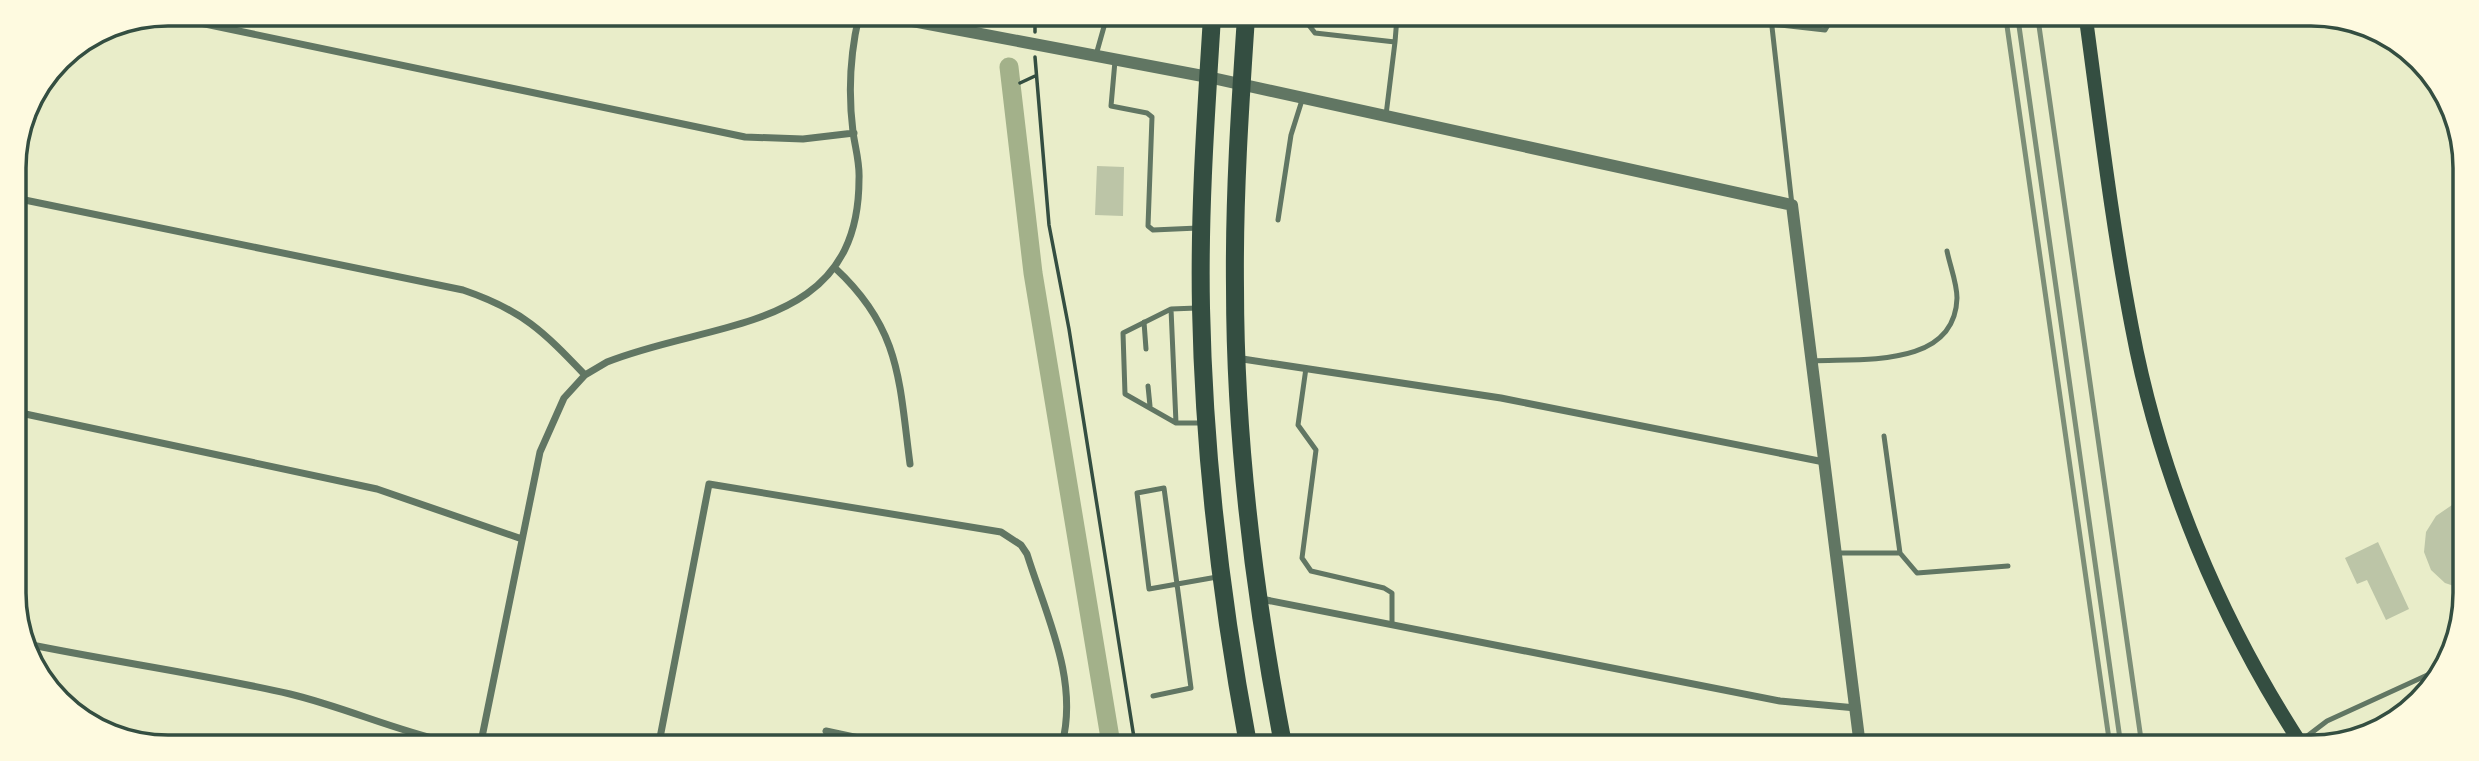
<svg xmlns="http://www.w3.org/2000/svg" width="2479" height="761" font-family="'DejaVu Sans',sans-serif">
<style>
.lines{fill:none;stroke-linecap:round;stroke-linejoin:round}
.canal{stroke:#a3b18a;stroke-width:19}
.building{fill:#bcc5a7}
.path{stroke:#344e41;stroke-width:3.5}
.service{stroke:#617663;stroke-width:5}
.minor{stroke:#617663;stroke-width:7}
.tertiary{stroke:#617663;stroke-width:12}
.secondary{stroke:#344e41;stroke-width:14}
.trunk{stroke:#344e41;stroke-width:18}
.rail{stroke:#7c8e77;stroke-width:5}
.rim{fill:none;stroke:#344e41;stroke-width:3.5}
</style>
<rect width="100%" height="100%" fill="#e9edc9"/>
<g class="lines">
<!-- canal -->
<path class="canal" d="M1009 67 1033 273 1111 744"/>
</g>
<!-- building -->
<path class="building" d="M1097 166 1124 167 1123 216 1095 215Z
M2460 504V588L2445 583 2431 570 2424 552 2426 532 2436 516 2452 505Z
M2378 542 2409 609 2386 620 2367 580 2357 584 2345 558Z"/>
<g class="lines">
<!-- path -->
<path class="path" d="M1035 16V32
M1035 57 1049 225 1069 329 1135 744
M1020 83 1035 76"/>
<!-- service -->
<path class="service" d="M1308 17V24L1315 33 1395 42 1397 17
M1771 18 1792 205
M1771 24 1825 30 1832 18
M960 30 963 16
M1096 55 1107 16
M1115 61 1111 106 1147 113 1152 117 1148 226 1153 230 1198 228
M1386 115 1395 42
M1278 220 1291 135 1303 97
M1197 308 1171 309 1176 423H1202
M1171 309 1123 333 1125 394 1176 423
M1144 322 1146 349
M1812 361C1860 358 1955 369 1957 298 1957 283 1950 266 1947 251
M1306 368 1298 425 1316 450 1302 558 1311 571 1384 588 1392 593V625
M1148 386 1150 406
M1884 436 1900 553
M1836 553H1900L1917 573 2008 566
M1153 696 1191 688 1164 488 1137 493 1149 589 1217 577
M2302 740 2327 721 2434 672"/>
<!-- minor -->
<path class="minor" d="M162 15 745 137 803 139 854 133
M15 198 463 290C522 310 543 331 585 375
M835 268C901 329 899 381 910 464
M1236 358 1501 398 1824 462
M16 412 377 489 522 539
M1261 599 1780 701 1856 708
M27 644C115 662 203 674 290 694 344 707 394 730 448 742
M826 731 882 743
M481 742 540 452 564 398 585 375 607 362C714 319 859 333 859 179 860 163 855 147 853 132 848 92 850 54 859 16
M659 743 709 484 1001 532 1021 545 1027 554C1046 615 1079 680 1062 744"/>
<!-- tertiary -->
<path class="tertiary" d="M886 16 1208 77 1792 205 1860 746"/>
<!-- secondary -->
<path class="secondary" d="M2086 19C2100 122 2112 225 2132 328 2160 477 2220 620 2303 747"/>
<!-- trunk -->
<path class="trunk" d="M1212 17C1206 113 1199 210 1201 308 1204 455 1221 600 1248 744
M1246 17C1240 107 1234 196 1235 287 1235 440 1254 594 1283 744"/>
<!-- rail -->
<path class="rail" d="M2006 19 2110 746
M2018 19 2121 746
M2038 19 2142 746"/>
</g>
<!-- crop -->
<path d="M0 0H2479V761H0ZM168 26H2311A142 142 0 0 1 2453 168V593A142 142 0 0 1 2311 735H168A142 142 0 0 1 26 593V168A142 142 0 0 1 168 26Z" fill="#fefae0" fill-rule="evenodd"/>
<path class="rim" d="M168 26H2311A142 142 0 0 1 2453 168V593A142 142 0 0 1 2311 735H168A142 142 0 0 1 26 593V168A142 142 0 0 1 168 26Z"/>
</svg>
